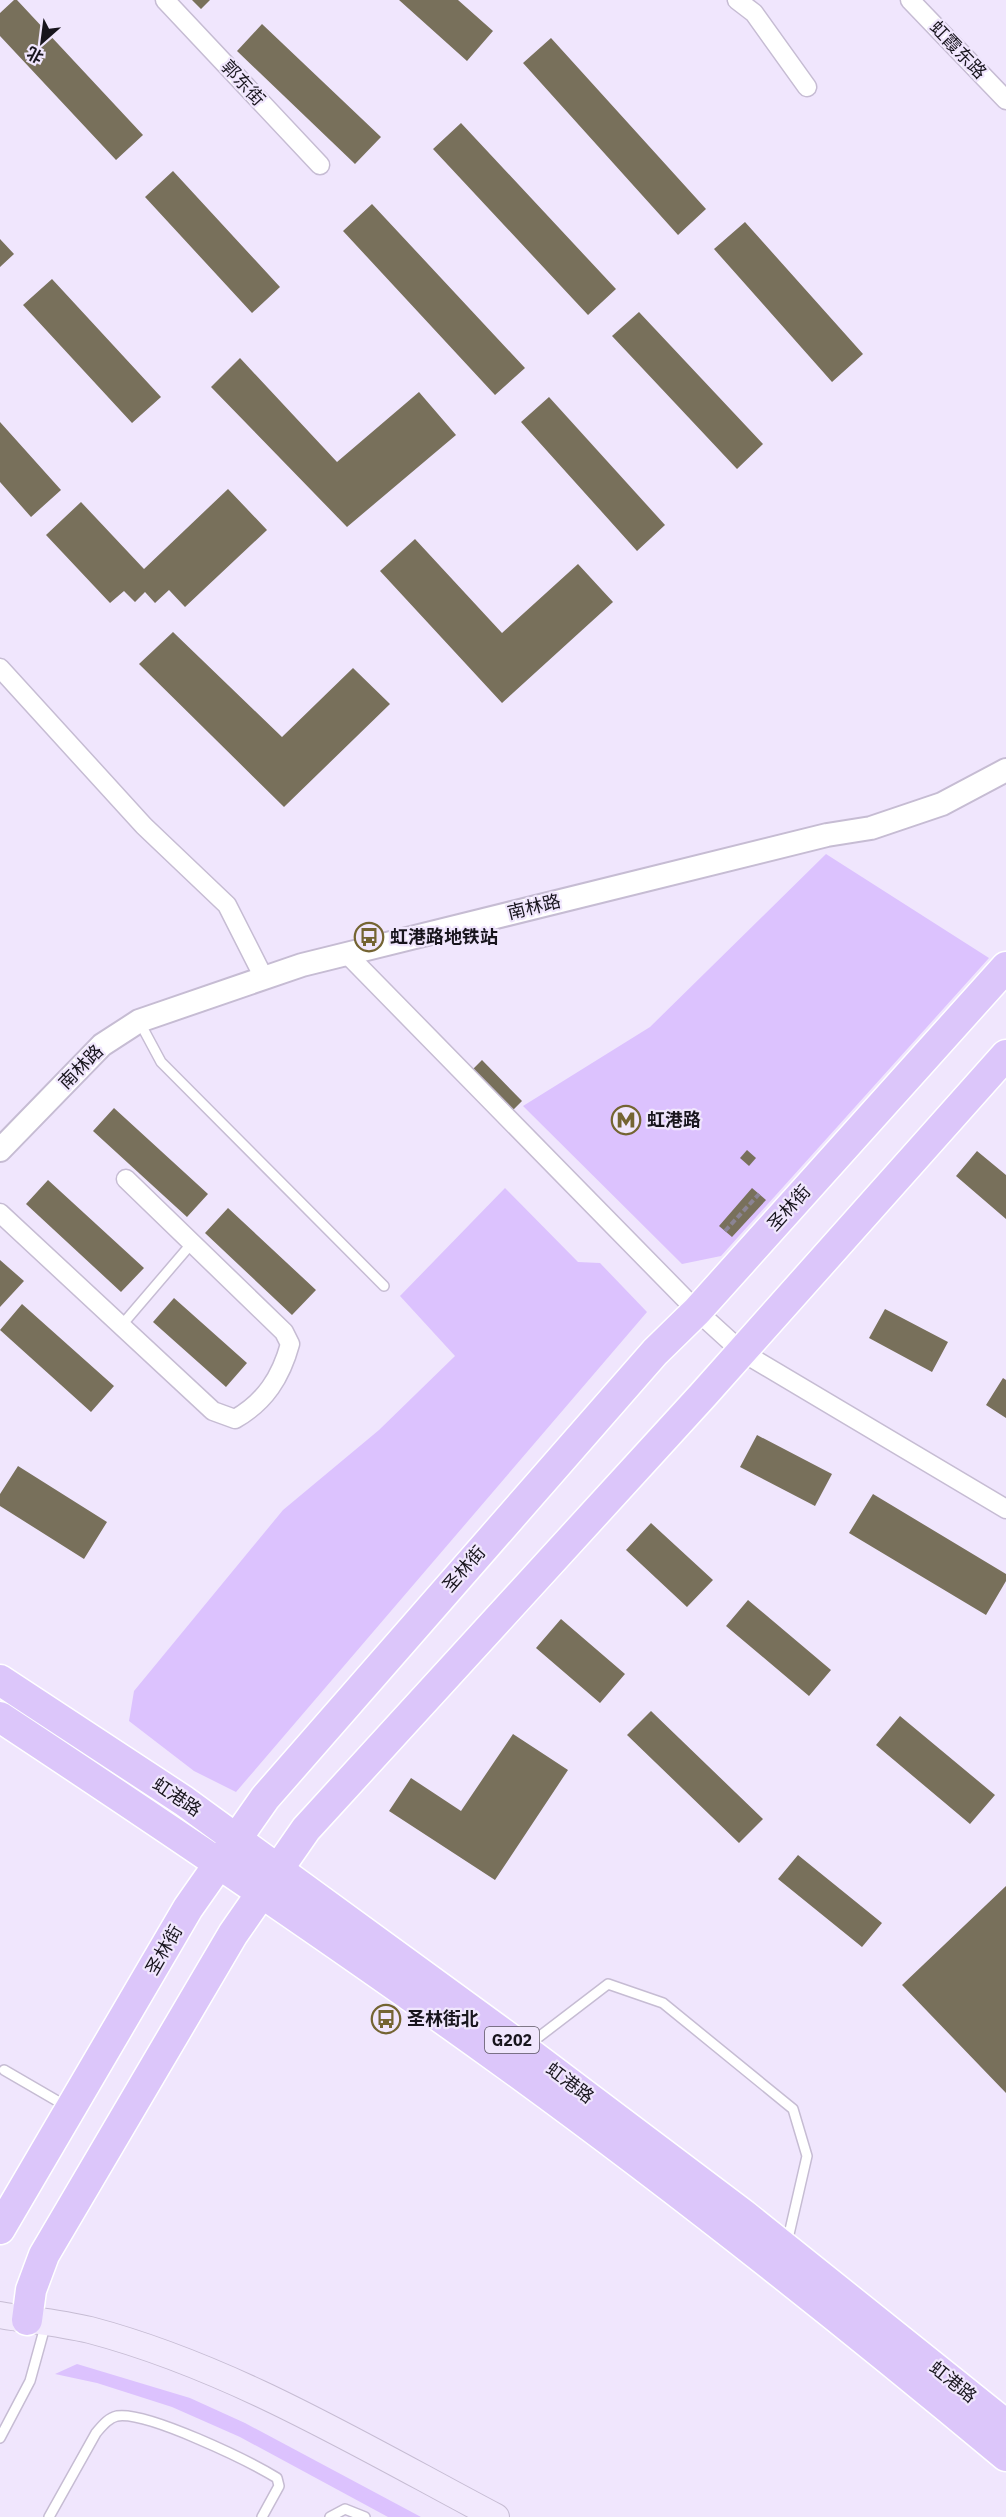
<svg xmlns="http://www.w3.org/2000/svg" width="1006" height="2517" font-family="'IBM Plex Sans','Noto Sans SC',sans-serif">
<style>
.green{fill:#dcc2fe}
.building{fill:#78705b}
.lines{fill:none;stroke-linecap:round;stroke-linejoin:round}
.service-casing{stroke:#c6bcd3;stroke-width:12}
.minor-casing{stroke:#c6bcd3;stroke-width:21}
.tertiary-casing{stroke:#c6bcd3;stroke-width:26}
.secondary-casing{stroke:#c6bcd3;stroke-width:28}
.trunk-casing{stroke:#fff;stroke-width:33}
.path{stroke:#8b8494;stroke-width:4;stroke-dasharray:6 3;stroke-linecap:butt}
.service{stroke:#fff;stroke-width:9}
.minor{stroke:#fff;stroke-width:18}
.tertiary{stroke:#fff;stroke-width:22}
.secondary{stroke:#f2e9fd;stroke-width:26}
.trunk{stroke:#dcc6fa;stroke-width:30}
.labels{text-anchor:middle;stroke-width:4.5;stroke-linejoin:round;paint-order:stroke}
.shield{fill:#f0e6fd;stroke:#595460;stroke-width:1.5}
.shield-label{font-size:16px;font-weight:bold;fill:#18151d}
.street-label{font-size:18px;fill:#18151d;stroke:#f0e6fd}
.poi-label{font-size:18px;font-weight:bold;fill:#18151d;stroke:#f0e6fd;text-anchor:start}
</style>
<rect width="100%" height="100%" fill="#f0e6fd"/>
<!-- green -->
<path class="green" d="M826 854 989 958 721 1256 682 1264 523 1106 650 1027Z
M505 1188 578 1262 600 1263 647 1312 236 1792 194 1771 129 1721 134 1691 283 1510 379 1430 455 1356 400 1296Z
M77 2364 190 2398 245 2423 421 2517H388L240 2437 172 2407 97 2383 55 2374Z"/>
<!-- building -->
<path class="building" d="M14 0H17L143 135 116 160 0 36V13Z
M192 0H210L201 9Z
M399 0H458L493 31 467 61Z
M262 24 381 137 355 164 237 51Z
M551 38 706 209 678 235 523 63Z
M461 123 616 289 588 315 433 149Z
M173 171 280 287 252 313 145 197Z
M372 204 525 368 495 395 343 231Z
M745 222 863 354 832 382 714 249Z
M0 239 14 254 0 267Z
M52 279 161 397 132 423 23 305Z
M639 312 763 444 737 469 612 336Z
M240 358 337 462 419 392 456 435 347 527 211 387Z
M549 397 665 525 637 551 521 422Z
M0 422 61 490 31 517 0 482Z
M228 489 267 530 185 607 169 590 155 603 145 592 135 602 124 591 110 603 46 535 81 502 144 569Z
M415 539 502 633 578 564 613 602 502 703 380 571Z
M173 632 282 737 353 668 390 704 284 807 139 664Z
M482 1060 522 1101 512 1111 471 1071Z
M114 1108 208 1194 187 1217 93 1131Z
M747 1150 756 1158 749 1166 740 1158Z
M977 1151 1006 1175V1219L956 1176Z
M48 1180 144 1268 121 1292 26 1204Z
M752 1188 766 1200 732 1237 719 1226Z
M228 1208 316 1290 292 1315 205 1233Z
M0 1260 24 1281 0 1307Z
M174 1298 247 1363 226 1387 153 1322Z
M22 1304 114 1386 91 1412 0 1330Z
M885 1309 948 1342 932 1372 869 1338Z
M1003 1378 1006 1380V1418L986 1405Z
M757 1435 832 1474 815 1506 740 1467Z
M18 1466 107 1522 84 1559 0 1506V1494Z
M873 1494 1006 1574V1581L986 1615 849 1533Z
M651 1523 713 1580 687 1607 626 1550Z
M748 1600 831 1670 809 1696 726 1626Z
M561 1619 625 1674 600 1703 536 1648Z
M651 1711 763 1819 739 1843 627 1735Z
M900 1716 995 1795 970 1824 876 1745Z
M513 1734 568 1770 495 1880 389 1811 411 1778 461 1811Z
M798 1855 882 1923 862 1947 778 1879Z
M1006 1886V2093L902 1985Z"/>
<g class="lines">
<!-- service casing -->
<g class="service-casing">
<path id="service" d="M139 1021 161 1062 384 1286
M121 1326 192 1243
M527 2046 608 1984 663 2003 793 2109 807 2156 787 2243
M4 2070 66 2106
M0 2438 30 2381 46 2323
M49 2517 96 2433C102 2426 108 2418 117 2416 147 2411 249 2461 277 2478L279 2486 262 2517
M330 2517 345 2509 365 2517"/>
</g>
<!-- minor casing -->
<g class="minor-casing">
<path id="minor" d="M165 0 320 165
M737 0 754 13 807 87
M910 0 1006 100
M0 668 144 826 227 905 264 978
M346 953 697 1311 742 1352 1006 1509
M0 1213 213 1411 235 1419C265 1402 281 1377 290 1344L284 1332 126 1179"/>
</g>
<!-- tertiary casing -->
<g class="tertiary-casing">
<path id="tertiary" d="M0 1150 102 1045 139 1021 302 965 827 835 871 828 942 804 1006 770"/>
</g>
<!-- secondary casing -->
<g class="secondary-casing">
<path id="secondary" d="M0 2315C30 2320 61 2323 90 2330 234 2368 365 2448 496 2517"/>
</g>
<!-- trunk casing -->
<g class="trunk-casing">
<path id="trunk" d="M0 1680 184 1801 524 2049 744 2215 1006 2425
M0 1717C171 1830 341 1945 507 2065 678 2189 844 2321 1006 2456
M0 2229 188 1908 265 1798 655 1352 697 1311 1006 967
M27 2320 31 2290 44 2255 233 1934 306 1829 703 1395 1006 1055"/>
</g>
<!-- path -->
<path class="path" d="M725 1231 759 1194"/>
<!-- service -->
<use href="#service" class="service"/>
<!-- minor -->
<use href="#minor" class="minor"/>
<!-- tertiary -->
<use href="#tertiary" class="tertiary"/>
<!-- secondary -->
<use href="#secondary" class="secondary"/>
<!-- trunk -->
<use href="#trunk" class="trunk"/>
</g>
<!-- icons -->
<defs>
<g id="bus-ring" transform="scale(1.5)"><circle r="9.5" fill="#f0e6fd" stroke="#746432" stroke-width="1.5"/><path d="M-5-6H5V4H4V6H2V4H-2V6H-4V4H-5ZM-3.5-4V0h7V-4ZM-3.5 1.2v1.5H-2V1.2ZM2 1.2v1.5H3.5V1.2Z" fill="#746432"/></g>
<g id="metro-ring" transform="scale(1.5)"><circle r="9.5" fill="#f0e6fd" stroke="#746432" stroke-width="1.5"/><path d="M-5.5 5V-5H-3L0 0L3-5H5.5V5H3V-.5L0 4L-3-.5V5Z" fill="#746432"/></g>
</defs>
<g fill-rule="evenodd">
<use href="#bus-ring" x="369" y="937"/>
<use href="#metro-ring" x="626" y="1120"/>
<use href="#bus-ring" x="386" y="2019"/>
</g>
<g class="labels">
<!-- shield labels -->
<rect class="shield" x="485" y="2027" width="54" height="26" rx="4.5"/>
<g class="shield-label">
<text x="512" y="2046">G202</text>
</g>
<!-- street labels -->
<g class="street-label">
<text transform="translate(958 50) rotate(46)" y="6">虹霞东路</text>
<text transform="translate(243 83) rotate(47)" y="6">郭东街</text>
<text transform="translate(534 907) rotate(-14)" y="6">南林路</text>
<text transform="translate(81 1067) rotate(-45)" y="6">南林路</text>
<text transform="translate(789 1208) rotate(-48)" y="6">圣林街</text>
<text transform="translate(464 1569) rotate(-49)" y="6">圣林街</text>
<text transform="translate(177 1797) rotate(34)" y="6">虹港路</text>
<text transform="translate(164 1950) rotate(-60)" y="6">圣林街</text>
<text transform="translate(570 2083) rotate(37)" y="6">虹港路</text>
<text transform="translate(953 2382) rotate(39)" y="6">虹港路</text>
</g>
<!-- poi labels -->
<g class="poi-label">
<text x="390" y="943">虹港路地铁站</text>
<text x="647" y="1126">虹港路</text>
<text x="407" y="2025">圣林街北</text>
</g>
</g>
<!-- north arrow -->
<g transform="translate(42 42) rotate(208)" stroke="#f0e6fd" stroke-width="4.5" paint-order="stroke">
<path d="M0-4.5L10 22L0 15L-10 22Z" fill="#18151d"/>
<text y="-9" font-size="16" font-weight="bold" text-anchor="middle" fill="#18151d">北</text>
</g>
</svg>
